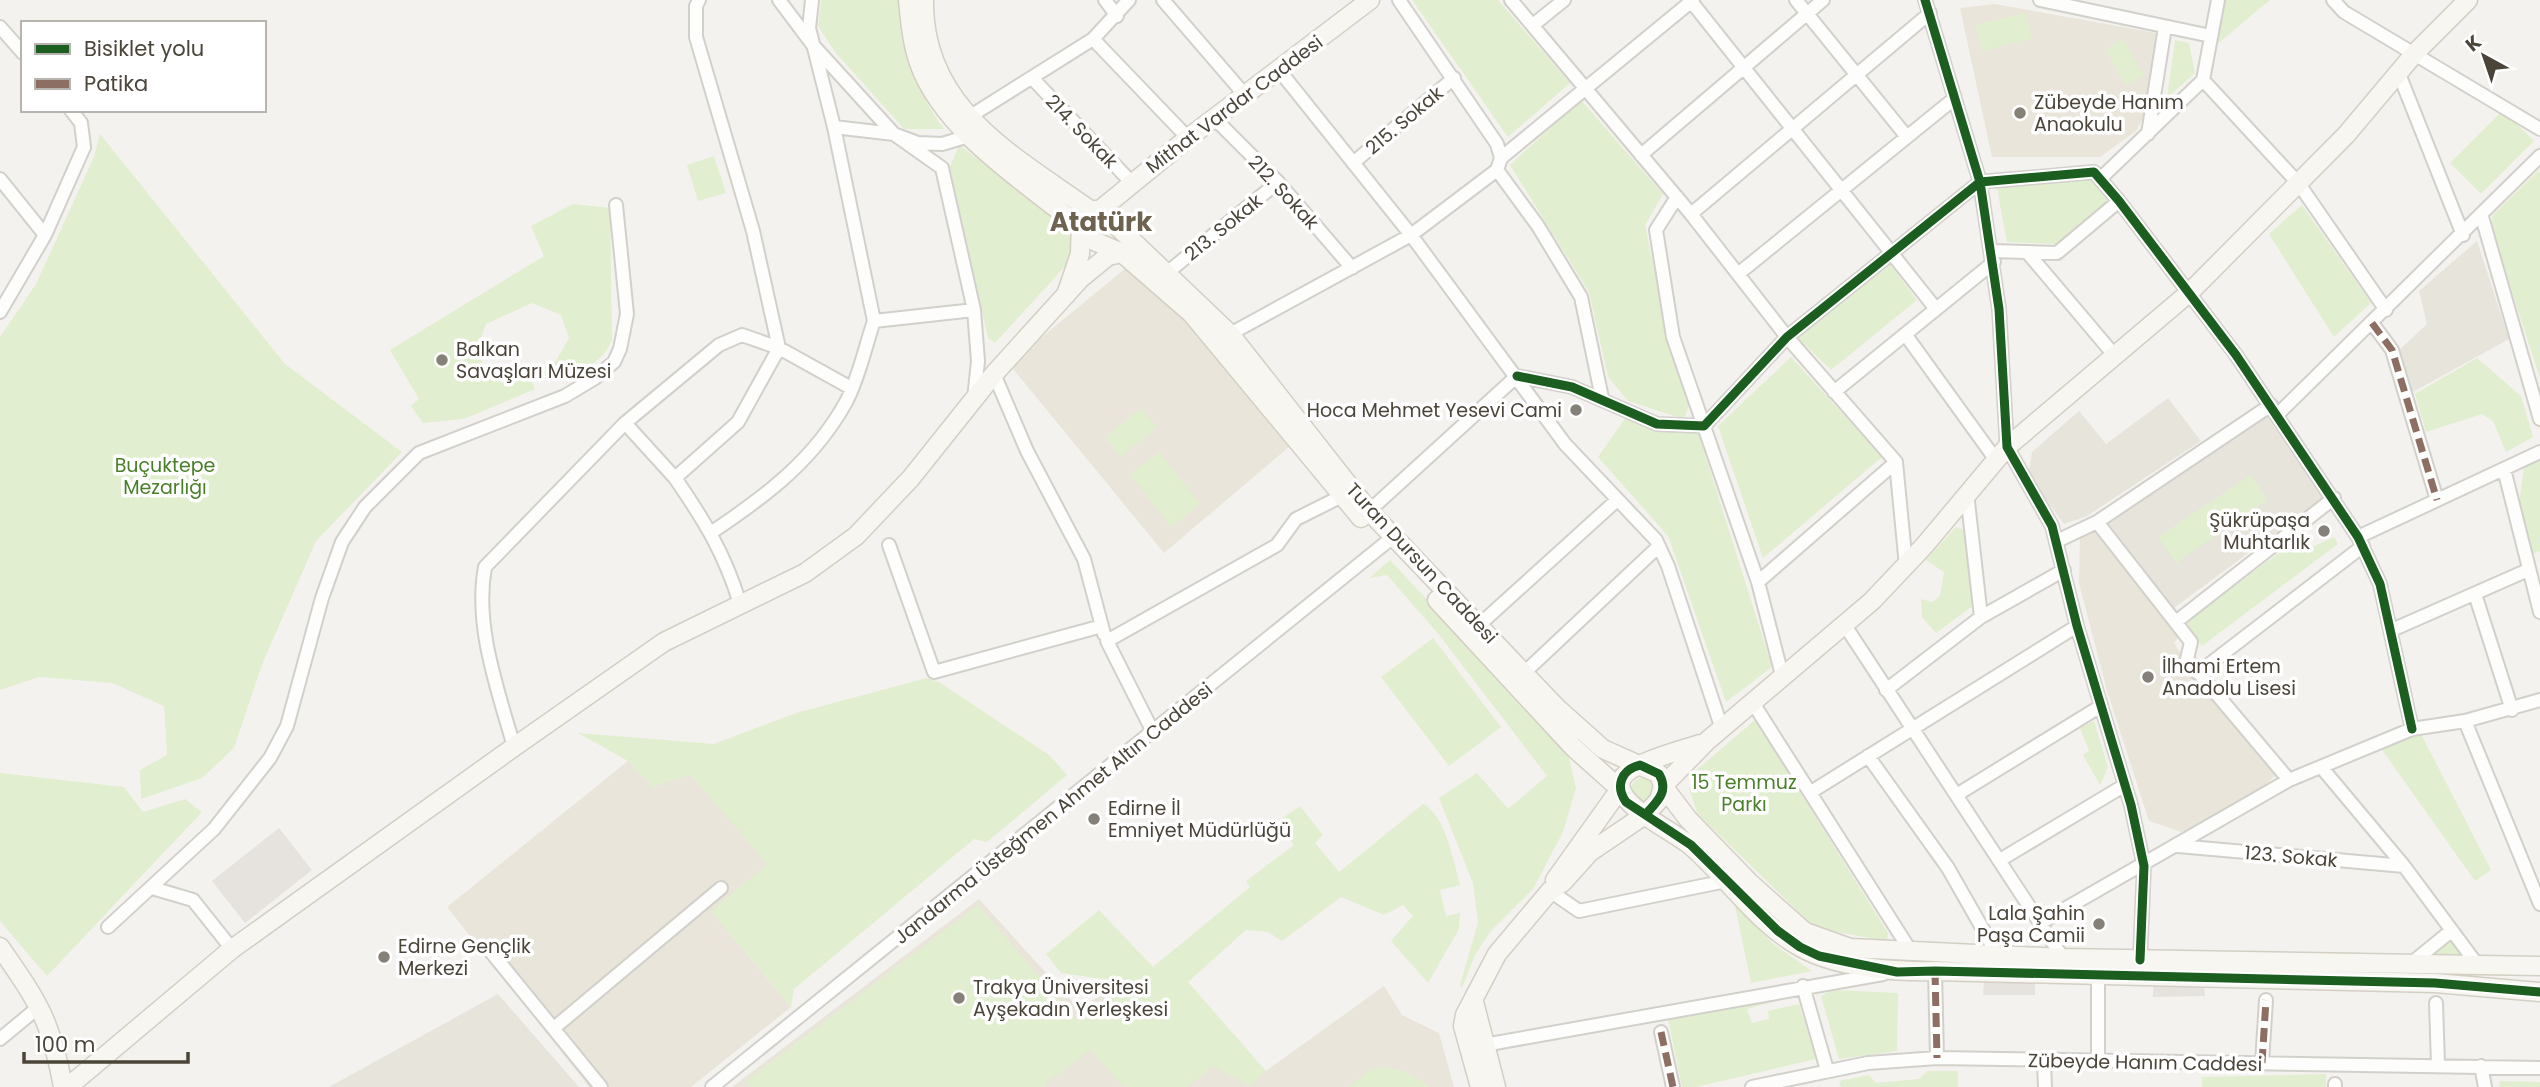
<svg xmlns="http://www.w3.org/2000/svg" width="2540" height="1087" font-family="Poppins,sans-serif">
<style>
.residential{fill:#e7e4dc}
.education{fill:#eae5da}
.green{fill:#e1eecf}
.parking{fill:#e6e3df}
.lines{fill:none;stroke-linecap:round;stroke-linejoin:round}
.street-casing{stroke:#d2d0cb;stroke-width:16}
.secondary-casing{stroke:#d3cfc5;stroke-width:21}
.street{stroke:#fdfdfc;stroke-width:12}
.secondary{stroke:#f7f6f1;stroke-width:18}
.quiet{stroke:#8d6e63;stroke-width:7;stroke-dasharray:14 7;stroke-linecap:butt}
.cycleway-casing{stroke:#fff;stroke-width:13}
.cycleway{stroke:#1b5e20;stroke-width:9}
.poi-dot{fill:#868178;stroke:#fff;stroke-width:2.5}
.labels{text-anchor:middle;stroke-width:7;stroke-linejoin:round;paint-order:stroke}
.poi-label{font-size:19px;fill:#4b4439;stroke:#fff;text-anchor:start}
.street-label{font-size:19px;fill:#4b4439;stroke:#fff}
.park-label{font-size:19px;fill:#4a7f2a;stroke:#fff}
.district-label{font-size:26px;font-weight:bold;fill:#6e6250;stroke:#fff}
</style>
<rect width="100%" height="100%" fill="#f4f2ee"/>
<!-- residential -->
<path class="residential" d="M2477 241 2509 339 2411 393 2397 352 2427 324 2419 291Z
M2168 398 2201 441 2087 516 2064 524 2028 476 2032 452 2079 411 2106 444Z
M2266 415 2323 498 2174 608 2108 523Z
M498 994 579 1087H329Z"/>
<!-- education -->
<path class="education" d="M1995 4 2156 33 2146 114 2136 131 2100 157H1992L1960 8Z
M1126 268 1182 316 1289 447 1164 553 1009 364Z
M2095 528 2179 637 2174 643 2180 652 2181 662 2276 775 2252 797 2185 833 2149 821 2107 691 2079 583 2080 533Z
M628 761 653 787 690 774 768 864 712 912 791 1007 691 1087H589L447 907Z
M979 899 1080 1010 1145 960 1266 1071 1384 986 1402 1015 1439 1033 1454 1087H732Z"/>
<!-- green -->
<path class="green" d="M821 0H898C905 49 914 89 944 129H904L835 52 818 26Z
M1412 0H1498L1570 83 1508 137Z
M2225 0H2270L2215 46Z
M2026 13 2032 38 1982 51 1975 25Z
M2123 39 2144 75 2125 85 2105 49Z
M2175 40 2189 43 2195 73 2167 98Z
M1581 100 1663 194 1645 225 1669 343 1689 405 1684 419 1628 401 1608 377 1589 292 1510 165Z
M2503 110 2534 141 2481 194 2450 163Z
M100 134 285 364 402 452 316 541 263 662 234 748 202 778 141 799 140 770 167 755 164 706 112 683 39 677 0 690V337L36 284 94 157Z
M959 145 1053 215 1070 236V261L995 343 988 338 950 167Z
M714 156 726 193 698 201 687 165Z
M2539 170 2540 175V378L2493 234 2492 216Z
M2092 178 2111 199 2057 244 2007 242 1997 188Z
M573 204 610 208 612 340C600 368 576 372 549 381L541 368 556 361 569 338 561 315 532 303 486 324 476 352 488 371 516 378 528 374 535 389 464 419 423 423 411 406 419 399 390 350 544 256 531 226Z
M2302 205 2371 303 2334 337 2269 234Z
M1889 263 1917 300 1831 370 1796 336Z
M1791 357 1882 457 1763 558 1718 426Z
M2477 358 2521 396 2533 437 2506 452 2493 421 2482 414 2426 432 2415 394Z
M1141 408 1157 427 1120 457 1105 437Z
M1626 417 1663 430 1698 432 1772 667 1726 702 1668 536 1598 457Z
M1159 452 1200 504 1171 527 1130 474Z
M2540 459V551L2533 554 2518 511 2524 467Z
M2251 475 2267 500 2176 563 2158 537Z
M1956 527 1973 534 1974 605 1936 633 1922 617 1921 599 1932 602 1940 596 1944 572 1926 560Z
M2300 537 2308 549 2334 537 2338 544 2202 646 2186 622Z
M1390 560 1567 750 1576 788 1563 832 1533 889 1490 932 1475 955 1462 988 1460 985 1478 923 1473 883 1439 798 1477 773 1508 809 1547 776 1440 636 1387 575 1369 578Z
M1433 638 1501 727 1449 766 1381 677Z
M927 678 939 682 1049 755 1067 775 987 842 974 839 794 989 791 1007 711 911 767 864 690 774 653 787 628 761 578 733 714 744 796 713Z
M1755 720 1888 933 1887 941 1815 928 1697 813 1689 788 1698 769Z
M2094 721 2108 767 2100 785 2083 755 2089 751 2080 728Z
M2420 732 2491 870 2475 881 2380 747Z
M0 773 124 787 143 812 185 799 202 812 47 976 0 921Z
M1631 790a12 12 0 1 1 24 0a12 12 0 1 1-24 0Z
M1423 804C1445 814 1454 862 1460 885L1440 890 1446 916 1460 913 1459 929 1428 983 1391 941 1413 916 1403 905 1384 915 1341 897 1282 941 1268 932 1246 930 1188 982 1266 1071 1250 1086 1213 1066 1187 1087H1123L1091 1050 1046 1083V1087H750L746 1081 978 905 1077 1021 1137 984 1061 973 1046 954 1099 910 1153 967 1250 887 1246 881 1294 845 1274 824 1300 806 1323 835 1315 843 1339 872Z
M1734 901 1772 943 1812 971 1751 983Z
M2451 940 2464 954 2433 955Z
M1833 990 1898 993 1897 1051 1839 1059 1821 996Z
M1797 992 1798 995 1747 1009 1752 1023 1769 1019 1768 1011 1799 1004 1816 1059 1696 1087H1682L1668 1019Z
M1384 1067 1406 1072 1430 1087H1348L1372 1069Z
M1927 1071H1958V1087H1841L1839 1081 1869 1075 1876 1083 1919 1079Z
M2326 1074V1087H2202V1077Z
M2499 1081 2540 1082V1087H2500Z"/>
<!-- parking -->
<path class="parking" d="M279 828 312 870 245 923 212 881Z
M1984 981H2035V995H1983Z
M2153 985H2204L2205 996 2153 997Z"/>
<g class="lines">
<!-- street casing -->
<g class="street-casing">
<path id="street" d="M699 0 696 6V37L753 231 779 348
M779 0 812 44 894 134 918 143 942 144 969 136
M812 0 809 28 834 127
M1105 0 1117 16
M1163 0 1244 94
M1511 0 1691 214 1787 337 1896 462 1906 566
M1690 0 1936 309
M1796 0 1907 137
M1925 0 1980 182 1999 309 2007 447 2052 526 2077 626 2131 805 2144 866 2140 960
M2040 0 2211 36
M2333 0 2344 12 2540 129
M1533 25 1564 0
M0 27 23 53
M1093 39 1188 138
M1279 70 1411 235 1565 444 1656 540 1668 566 1722 729
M2399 74 2463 235
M1033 79 1131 182
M2203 80 2299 184 2386 310
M969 117 1093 39 1129 0
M1214 118 1278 182 1352 268
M2148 134 2165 27
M1641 155 1823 0
M1501 158 1693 0
M1353 163 1454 78
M1497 170 1538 226 1581 297 1602 398
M2101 178 2203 80 2218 0
M0 179 45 235
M1677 197 1656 230 1673 337 1758 582 1783 679
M1691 214 1930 13
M2482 217 2540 419
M1992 251 2057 253 2119 201
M2027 252 2115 356
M1168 272 1278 182
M1738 274 1955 98
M0 312 45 235 84 147 81 123 71 110
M874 321 834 127 894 134 942 168 974 310
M2372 323 2392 350 2437 500
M1230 334 1411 235 1497 170 1501 158 1497 144 1399 0
M1905 334 1996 460
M994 374 1027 451 1084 559 1104 634
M1517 376 1572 387 1657 424 1704 426 1787 337 1980 182 2094 172 2119 201 2236 355 2358 537 2380 584 2412 729
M1834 392 1994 262
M2277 415 2540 156
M625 423 675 478
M2504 469 2540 612
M1967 493 1981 617
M1369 511 1517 376
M2097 522 2191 642 2187 659 2289 780
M712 532C766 496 814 460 846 402 859 378 865 347 874 321L974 310 978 361 974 399
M2358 537 2540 452
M2057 541 2097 522 2271 405
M889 545 934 672 1102 626
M1758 582 1896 462
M2475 594 2512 710
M740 604C725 554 704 520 675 478L738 422 779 348 851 388
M2177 621 2334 498
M1844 624 2063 958
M1478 626 1617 500
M2392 630 2528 570
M1524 673 1659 546
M2198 673 2363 546
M1886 690 1981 617 2064 570
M1753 703 1910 950
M2465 721 2540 904
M1153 732 1107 641 1277 545 1296 519 1342 496
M514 747C498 690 474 626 485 567L625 423 719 345 742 335 779 348
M1868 756 1948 868 1997 954
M2322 768 2404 866 2476 963
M1811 792 2077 626
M1958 794 2101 706
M2178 846 2404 866
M2000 860 2125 785
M152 888 193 900 232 949
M1550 891 1579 911 1726 881
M2042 922 2289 780 2412 729 2465 721 2540 700
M108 927 214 829 270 758 287 726 322 598 342 542 365 507 419 453 565 396 595 378 614 362 620 349 627 314 616 205
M487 947 601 1087
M2413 962 2451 931
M1935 971 1937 1058
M1803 986 1827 1070
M2436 1003 2438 1064
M554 1028 721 888
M1661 1032 1673 1087
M0 1039 40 1006
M1484 1045 1883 974
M2098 1061V975
M2044 1062 2045 1087
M2262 1063 2266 1000
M2481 1066 2485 1087
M2335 1084V1087
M712 1087 1393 537
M1752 1087 1868 1063 1937 1058 2540 1068"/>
</g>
<!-- secondary casing -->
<g class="secondary-casing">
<path id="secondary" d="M908 0C910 21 912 43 919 63 943 131 1025 182 1079 226L1087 238 1122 253 1192 314 1361 518
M924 0C922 108 1013 155 1090 210
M1100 210 1188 138 1370 0
M1066 295 1080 254 1081 216 1090 210H1100L1230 334 1369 511 1557 708 1603 749 1659 774 1663 786 1688 819 1750 883 1805 932 1850 948 2063 958 2540 966
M1437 600 1574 748 1620 789
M1700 744C1683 750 1625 764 1621 781 1614 805 1674 831 1691 846 1728 878 1757 923 1800 947 1837 968 1895 972 1935 971L2435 983 2540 992
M1555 880 1620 789
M0 947C38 1002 51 1020 63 1087
M1474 1002 1496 1087
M68 1087 232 949 514 747 664 642 805 573 856 536 911 478 994 374 1081 278 1108 256 1122 253
M1480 1087 1463 1026 1465 1015 1497 954 1550 891 1563 882 1590 852 1646 814 1659 800 1663 786 1707 741 1872 601 1924 546 2007 447 2190 292 2346 135 2415 53 2468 0"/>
</g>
<!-- street -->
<use href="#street" class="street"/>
<!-- secondary -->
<use href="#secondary" class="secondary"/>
<!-- quiet -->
<path class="quiet" d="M2372 323 2392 350 2437 500
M1935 971 1937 1058
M1661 1032 1673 1087
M2262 1063 2266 1000"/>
<!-- cycleway casing -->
<g class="cycleway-casing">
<path id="cycleway" d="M1925 0 1980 182 1999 309 2007 447 2052 526 2077 626 2131 805 2144 866 2140 960
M1517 376 1572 387 1657 424 1704 426 1787 337 1980 182 2094 172 2119 201 2236 355 2358 537 2380 584 2412 729
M1646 814C1658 801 1669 791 1659 774L1640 765C1621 770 1615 786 1626 802L1691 845 1778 931 1800 947 1819 956 1897 972 1935 971 2435 983 2540 992"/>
</g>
<!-- cycleway -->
<use href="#cycleway" class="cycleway"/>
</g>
<!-- markers -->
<g class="poi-dot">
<circle cx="2020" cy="113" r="7"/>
<circle cx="442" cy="360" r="7"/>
<circle cx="1576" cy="410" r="7"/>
<circle cx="2324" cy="531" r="7"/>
<circle cx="2148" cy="677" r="7"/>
<circle cx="1094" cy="819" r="7"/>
<circle cx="2099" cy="924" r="7"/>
<circle cx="384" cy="957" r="7"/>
<circle cx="959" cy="998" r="7"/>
</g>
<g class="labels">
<!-- poi labels -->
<g class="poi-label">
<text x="2034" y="109">Zübeyde Hanım<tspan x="2034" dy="22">Anaokulu</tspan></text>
<text x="456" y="356">Balkan<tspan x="456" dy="22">Savaşları Müzesi</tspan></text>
<text x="1562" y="417" text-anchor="end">Hoca Mehmet Yesevi Cami</text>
<text x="2310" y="527" text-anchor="end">Şükrüpaşa<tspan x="2310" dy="22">Muhtarlık</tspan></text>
<text x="2162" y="673">İlhami Ertem<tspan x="2162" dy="22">Anadolu Lisesi</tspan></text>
<text x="1108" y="815">Edirne İl<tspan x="1108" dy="22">Emniyet Müdürlüğü</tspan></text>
<text x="2085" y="920" text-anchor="end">Lala Şahin<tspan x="2085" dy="22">Paşa Camii</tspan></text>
<text x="398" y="953">Edirne Gençlik<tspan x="398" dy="22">Merkezi</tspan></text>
<text x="973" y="994">Trakya Üniversitesi<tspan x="973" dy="22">Ayşekadın Yerleşkesi</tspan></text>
</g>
<!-- street labels -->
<g class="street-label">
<text transform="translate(1234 104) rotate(-37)" y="7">Mithat Vardar Caddesi</text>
<text transform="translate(1404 120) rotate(-40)" y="7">215. Sokak</text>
<text transform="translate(1082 131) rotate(46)" y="7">214. Sokak</text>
<text transform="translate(1284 192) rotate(47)" y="7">212. Sokak</text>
<text transform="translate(1223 227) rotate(-39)" y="7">213. Sokak</text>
<text transform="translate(1422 563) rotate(47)" y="7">Turan Dursun Caddesi</text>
<text transform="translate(1053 813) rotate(-39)" y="7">Jandarma Üsteğmen Ahmet Altın Caddesi</text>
<text transform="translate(2291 856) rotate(5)" y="7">123. Sokak</text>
<text transform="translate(2145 1062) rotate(1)" y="7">Zübeyde Hanım Caddesi</text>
</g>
<!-- park labels -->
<g class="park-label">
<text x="165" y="472">Buçuktepe<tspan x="165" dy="22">Mezarlığı</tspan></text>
<text x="1744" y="789">15 Temmuz<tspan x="1744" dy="22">Parkı</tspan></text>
</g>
<!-- district labels -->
<g class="district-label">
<text x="1101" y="231">Atatürk</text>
</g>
</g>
<!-- legend -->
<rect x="21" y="21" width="245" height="91" fill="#ffffff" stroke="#b7b4b0" stroke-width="2"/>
<rect x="35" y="44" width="35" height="10" fill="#1b5e20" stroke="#b7b4b0" stroke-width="2"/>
<text x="84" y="56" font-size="21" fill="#4b4439">Bisiklet yolu</text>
<rect x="35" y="79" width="35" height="10" fill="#8d6e63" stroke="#b7b4b0" stroke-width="2"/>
<text x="84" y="91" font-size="21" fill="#4b4439">Patika</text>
<!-- north arrow -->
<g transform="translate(2484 56) rotate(320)" stroke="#ffffff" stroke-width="5" paint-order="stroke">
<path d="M0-5L12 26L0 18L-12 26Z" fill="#4b4439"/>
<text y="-10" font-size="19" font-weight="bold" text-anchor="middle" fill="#4b4439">K</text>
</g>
<!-- scale -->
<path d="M24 1052v10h164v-10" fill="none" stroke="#4b4439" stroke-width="3.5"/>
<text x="35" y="1052" font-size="21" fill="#4b4439" stroke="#ffffff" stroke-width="5" paint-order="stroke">100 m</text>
</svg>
